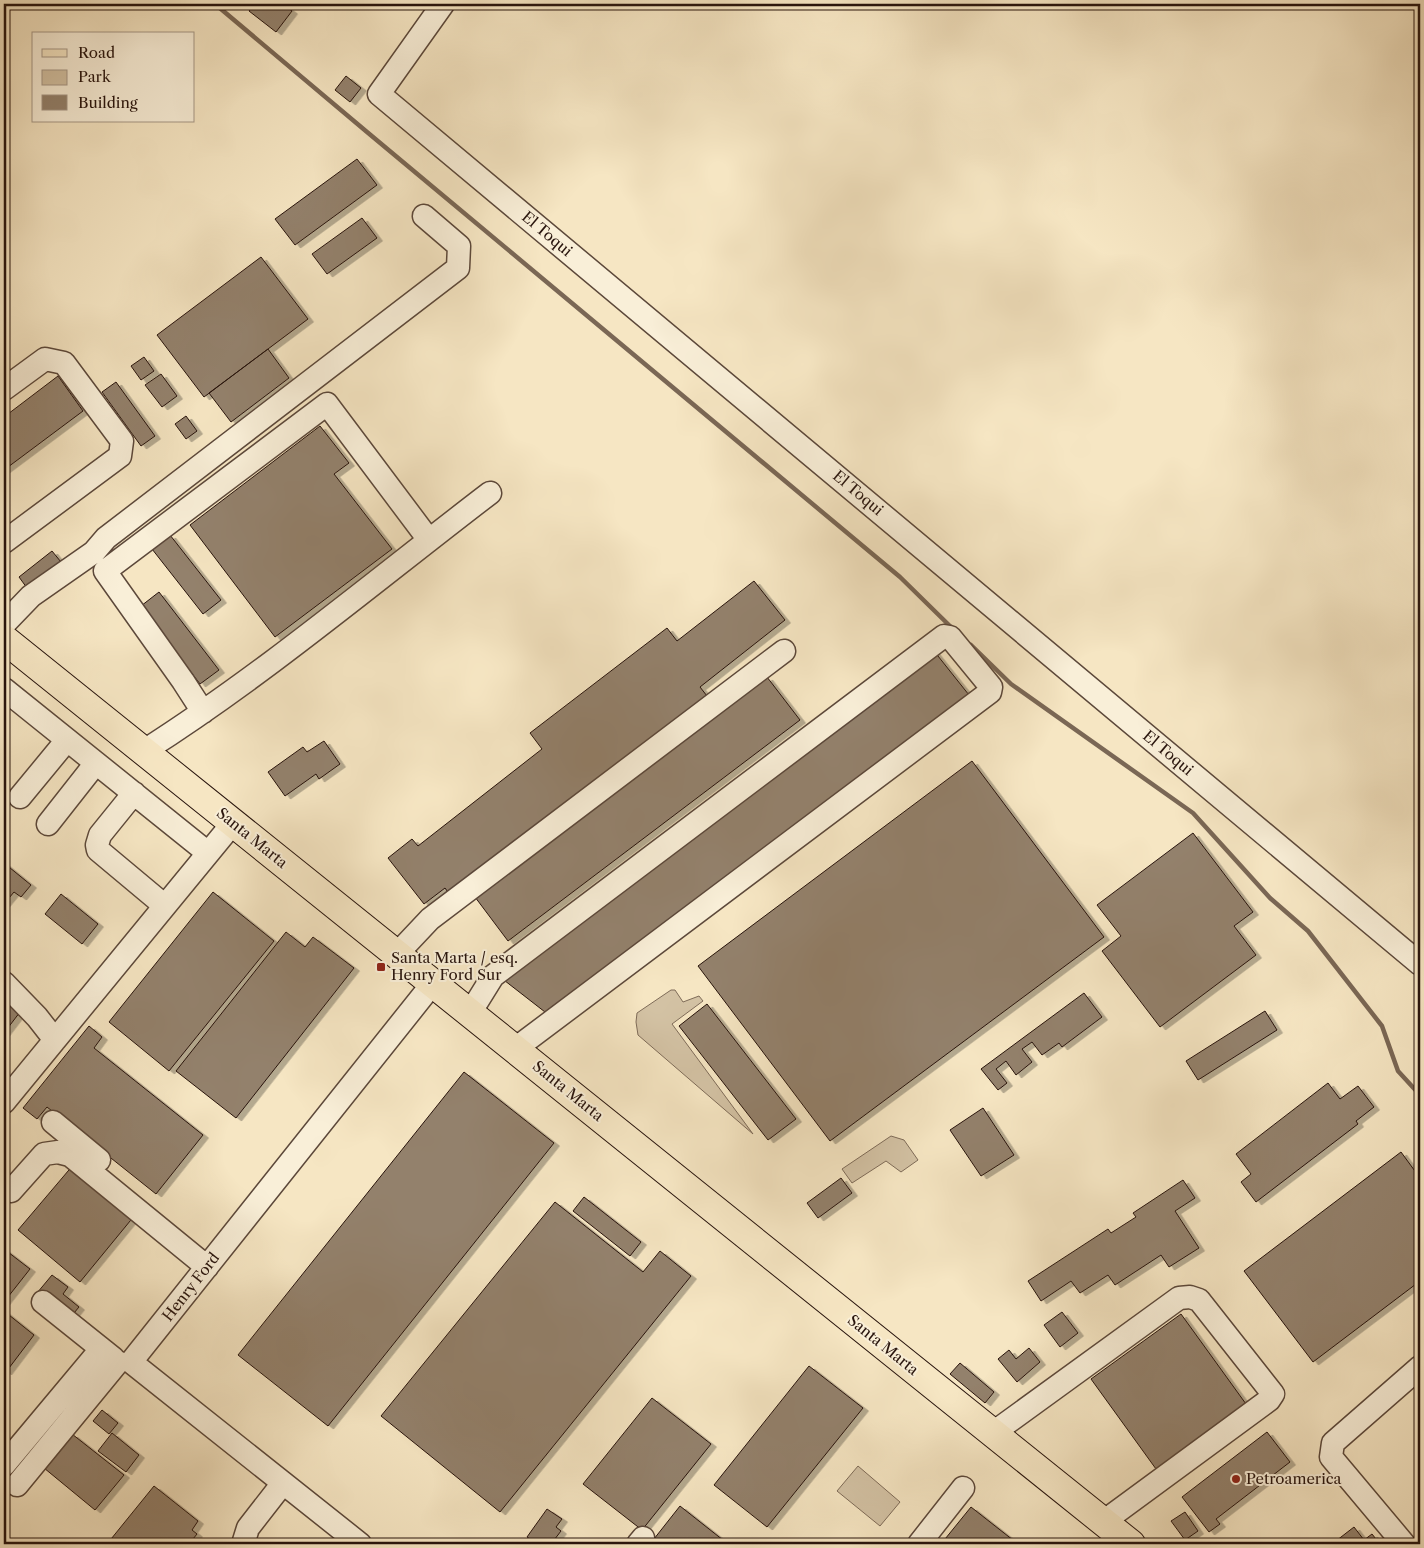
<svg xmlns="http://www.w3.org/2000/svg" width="1424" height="1548" font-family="'Libre Caslon Text',serif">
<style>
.green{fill:#d3c2a4;stroke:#7e6b58}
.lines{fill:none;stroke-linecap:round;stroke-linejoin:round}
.stream{stroke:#7a6755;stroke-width:4.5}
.building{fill:#93816c;stroke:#28140d;filter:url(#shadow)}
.minor-casing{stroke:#5c483a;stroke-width:25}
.major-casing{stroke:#28140d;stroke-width:30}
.minor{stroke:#f9efd8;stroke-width:22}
.major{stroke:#f6e6c3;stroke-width:28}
.poi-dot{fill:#8f2418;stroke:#f9efd8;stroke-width:2}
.labels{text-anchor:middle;stroke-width:4;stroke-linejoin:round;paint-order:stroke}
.street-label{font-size:15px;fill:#28140d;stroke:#f9efd8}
.poi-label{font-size:15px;fill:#28140d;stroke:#f9efd8;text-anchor:start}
</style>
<defs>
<filter id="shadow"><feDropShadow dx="5.5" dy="3" stdDeviation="0" flood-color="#0004"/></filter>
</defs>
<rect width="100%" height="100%" fill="#f6e6c3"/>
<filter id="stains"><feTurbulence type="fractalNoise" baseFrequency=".004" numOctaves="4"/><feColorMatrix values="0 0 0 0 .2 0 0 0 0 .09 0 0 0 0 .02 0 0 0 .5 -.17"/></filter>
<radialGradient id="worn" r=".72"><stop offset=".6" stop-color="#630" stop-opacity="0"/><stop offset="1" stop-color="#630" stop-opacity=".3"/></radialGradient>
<!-- green -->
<path class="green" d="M671 990H675L683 1002 699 996 703 1001 672 1024 753 1134 638 1035 636 1022 637 1013Z
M891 1136 904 1140 918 1160 901 1172 886 1161 852 1183 842 1169Z
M858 1466 900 1502 880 1526 837 1491Z"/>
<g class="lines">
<!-- stream -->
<path class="stream" d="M215 4 367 132 900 577 954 630
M971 645 1011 684 1193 813 1270 898 1308 931 1382 1026 1398 1071 1420 1095"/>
</g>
<!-- building -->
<path class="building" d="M254 4H283L292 11 276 32 249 11Z
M346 76 361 88 350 102 335 90Z
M357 159 377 185 295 245 275 219Z
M362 218 377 238 327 274 312 254Z
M261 257 308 319 204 397 157 335Z
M268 349 289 378 231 422 209 393Z
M144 357 154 371 141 380 131 366Z
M161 374 177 396 162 407 145 385Z
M58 376 83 411 4 470V417Z
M116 382 155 436 141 446 102 392Z
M186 416 197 431 186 439 175 424Z
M320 426 349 463 334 474 392 549 275 637 190 525Z
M170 535 221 600 203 614 152 549Z
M52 551 61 562 27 588 19 577Z
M754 581 785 620 700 687 707 696 450 895 445 888 424 904 388 858 412 839 418 846 542 749 530 733 667 628 677 641Z
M159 592 219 670 200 684 141 606Z
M934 651 969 695 545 1012 500 977Z
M767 677 800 720 508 941 475 897Z
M324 741 340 764 319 779 316 774 285 796 268 772 303 747 307 752Z
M972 761 1104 937 830 1141 698 966Z
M1193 833 1253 912 1234 926 1256 955 1160 1027 1102 951 1121 936 1097 905Z
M4 863 31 885 21 897 14 892 4 904Z
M213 892 274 941 169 1071 109 1022Z
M61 894 98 924 82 944 45 914Z
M286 932 305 947 313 937 354 968 236 1118 176 1071Z
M1084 993 1102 1017 1062 1047 1059 1043 1042 1055 1032 1042 1022 1049 1032 1062 1016 1075 1006 1061 996 1069 1007 1083 998 1090 981 1069Z
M4 1000 20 1012 4 1033Z
M707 1004 796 1119 768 1140 679 1026Z
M1265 1011 1277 1030 1198 1080 1186 1061Z
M89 1026 102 1037 94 1048 203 1135 156 1194 47 1107 37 1119 23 1108Z
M464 1072 554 1143 328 1426 238 1355Z
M1328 1083 1340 1099 1358 1086 1374 1107 1356 1121 1358 1124 1256 1202 1241 1182 1251 1174 1236 1154Z
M983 1108 1014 1155 981 1176 950 1130Z
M1401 1152 1420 1178V1281L1313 1362 1244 1271Z
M74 1164 135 1215 80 1282 18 1230Z
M841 1178 852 1193 818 1218 807 1203Z
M1183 1180 1195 1198 1175 1211 1199 1248 1169 1267 1161 1255 1115 1285 1108 1275 1080 1293 1071 1281 1041 1301 1028 1281 1108 1229 1111 1233 1136 1217 1133 1213Z
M584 1197 641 1242 630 1256 573 1211Z
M555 1202 643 1272 660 1251 691 1276 500 1512 381 1416Z
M4 1249 30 1269 4 1302Z
M52 1275 68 1287 63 1294 79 1307 69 1319 37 1293Z
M4 1311 34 1335 6 1372 4 1370Z
M1062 1312 1078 1333 1060 1347 1044 1325Z
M1181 1314 1246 1404 1156 1469 1091 1379Z
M1029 1348 1040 1362 1017 1382 998 1359 1009 1350 1016 1359Z
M960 1363 994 1392 985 1403 950 1374Z
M809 1366 863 1408 767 1527 714 1485Z
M652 1398 711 1444 642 1530 583 1484Z
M102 1410 118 1423 109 1434 93 1421Z
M1267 1432 1290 1462 1216 1519 1220 1524 1209 1532 1182 1497Z
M112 1433 139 1455 126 1472 98 1451Z
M72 1434 124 1475 95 1510 44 1468Z
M154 1486 198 1521 192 1530 197 1534 189 1544H107Z
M680 1506 728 1544H650Z
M971 1507 1018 1544H941Z
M547 1509 562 1519 556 1527 561 1531 551 1544H538L527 1537Z
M1185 1512 1198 1531 1185 1540 1171 1521Z
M1354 1527 1364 1540 1372 1534 1380 1544H1332Z"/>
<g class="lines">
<!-- minor casing -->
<g class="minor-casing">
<path id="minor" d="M443 4 379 94 1420 964
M4 389 45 359 64 363 122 441 120 456 4 542
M4 624 31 596 94 552 106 538 458 268 459 246 424 216
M4 689 208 853
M203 712 183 681 105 571 327 404 429 540
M144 751C265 674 376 580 490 493
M134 793 100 835 97 845 98 850 165 906
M20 797 67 740
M48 824 96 763
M397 954 430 919 784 651
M4 983 37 1017 55 1040
M470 1013 493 976 944 636 950 637 991 687 990 692 515 1049
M4 1102 233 823
M53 1122 99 1160
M11 1191 44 1154 58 1152 70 1155 207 1267
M43 1302 113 1358
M131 1362 433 983
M131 1362 360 1544
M993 1433 1179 1298 1190 1297 1199 1300 1273 1394 1269 1400 1103 1522
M4 1465 101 1349
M17 1485 118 1362
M243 1544 248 1528 283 1483
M638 1544 643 1538
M919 1544 963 1488
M1404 1544 1331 1457 1333 1443 1420 1367"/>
</g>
<!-- major casing -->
<g class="major-casing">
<path id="major" d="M4 639 1131 1544"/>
</g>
<!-- minor -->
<use href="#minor" class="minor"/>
<!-- major -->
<use href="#major" class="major"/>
</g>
<!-- markers -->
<g class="poi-dot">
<rect x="376" y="962" width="10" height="10" rx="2.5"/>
<circle cx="1236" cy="1479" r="5"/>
</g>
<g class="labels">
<!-- street labels -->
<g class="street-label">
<text transform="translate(547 234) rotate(40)" y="5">El Toqui</text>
<text transform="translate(858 493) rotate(40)" y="5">El Toqui</text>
<text transform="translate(1168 753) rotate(40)" y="5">El Toqui</text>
<text transform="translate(252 838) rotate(39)" y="5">Santa Marta</text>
<text transform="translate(568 1091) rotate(39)" y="5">Santa Marta</text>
<text transform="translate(191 1287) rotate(-52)" y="5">Henry Ford</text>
<text transform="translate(883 1345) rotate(39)" y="5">Santa Marta</text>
</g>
<!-- poi labels -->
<g class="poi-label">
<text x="391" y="963">Santa Marta / esq.<tspan x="391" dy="17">Henry Ford Sur</tspan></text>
<text x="1246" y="1484">Petroamerica</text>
</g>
</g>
<!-- margin -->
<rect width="1424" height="1548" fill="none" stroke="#f6e6c3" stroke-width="20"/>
<rect x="5" y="5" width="1414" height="1538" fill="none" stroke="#28140d" stroke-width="2.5"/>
<rect x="10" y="10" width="1404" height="1528" fill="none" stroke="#28140d"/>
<!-- legend -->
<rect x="32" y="32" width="162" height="90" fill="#f9efd8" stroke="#a59787"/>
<rect x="42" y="49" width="25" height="8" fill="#f6e6c3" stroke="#a59787"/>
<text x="78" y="58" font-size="15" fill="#28140d">Road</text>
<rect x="42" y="70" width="25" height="15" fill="#d3c2a4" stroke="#a59787"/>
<text x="78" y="82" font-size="15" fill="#28140d">Park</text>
<rect x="42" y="95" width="25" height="15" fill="#93816c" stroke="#a59787"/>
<text x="78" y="108" font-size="15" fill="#28140d">Building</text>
<rect width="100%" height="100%" filter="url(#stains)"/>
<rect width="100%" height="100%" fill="url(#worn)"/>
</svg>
